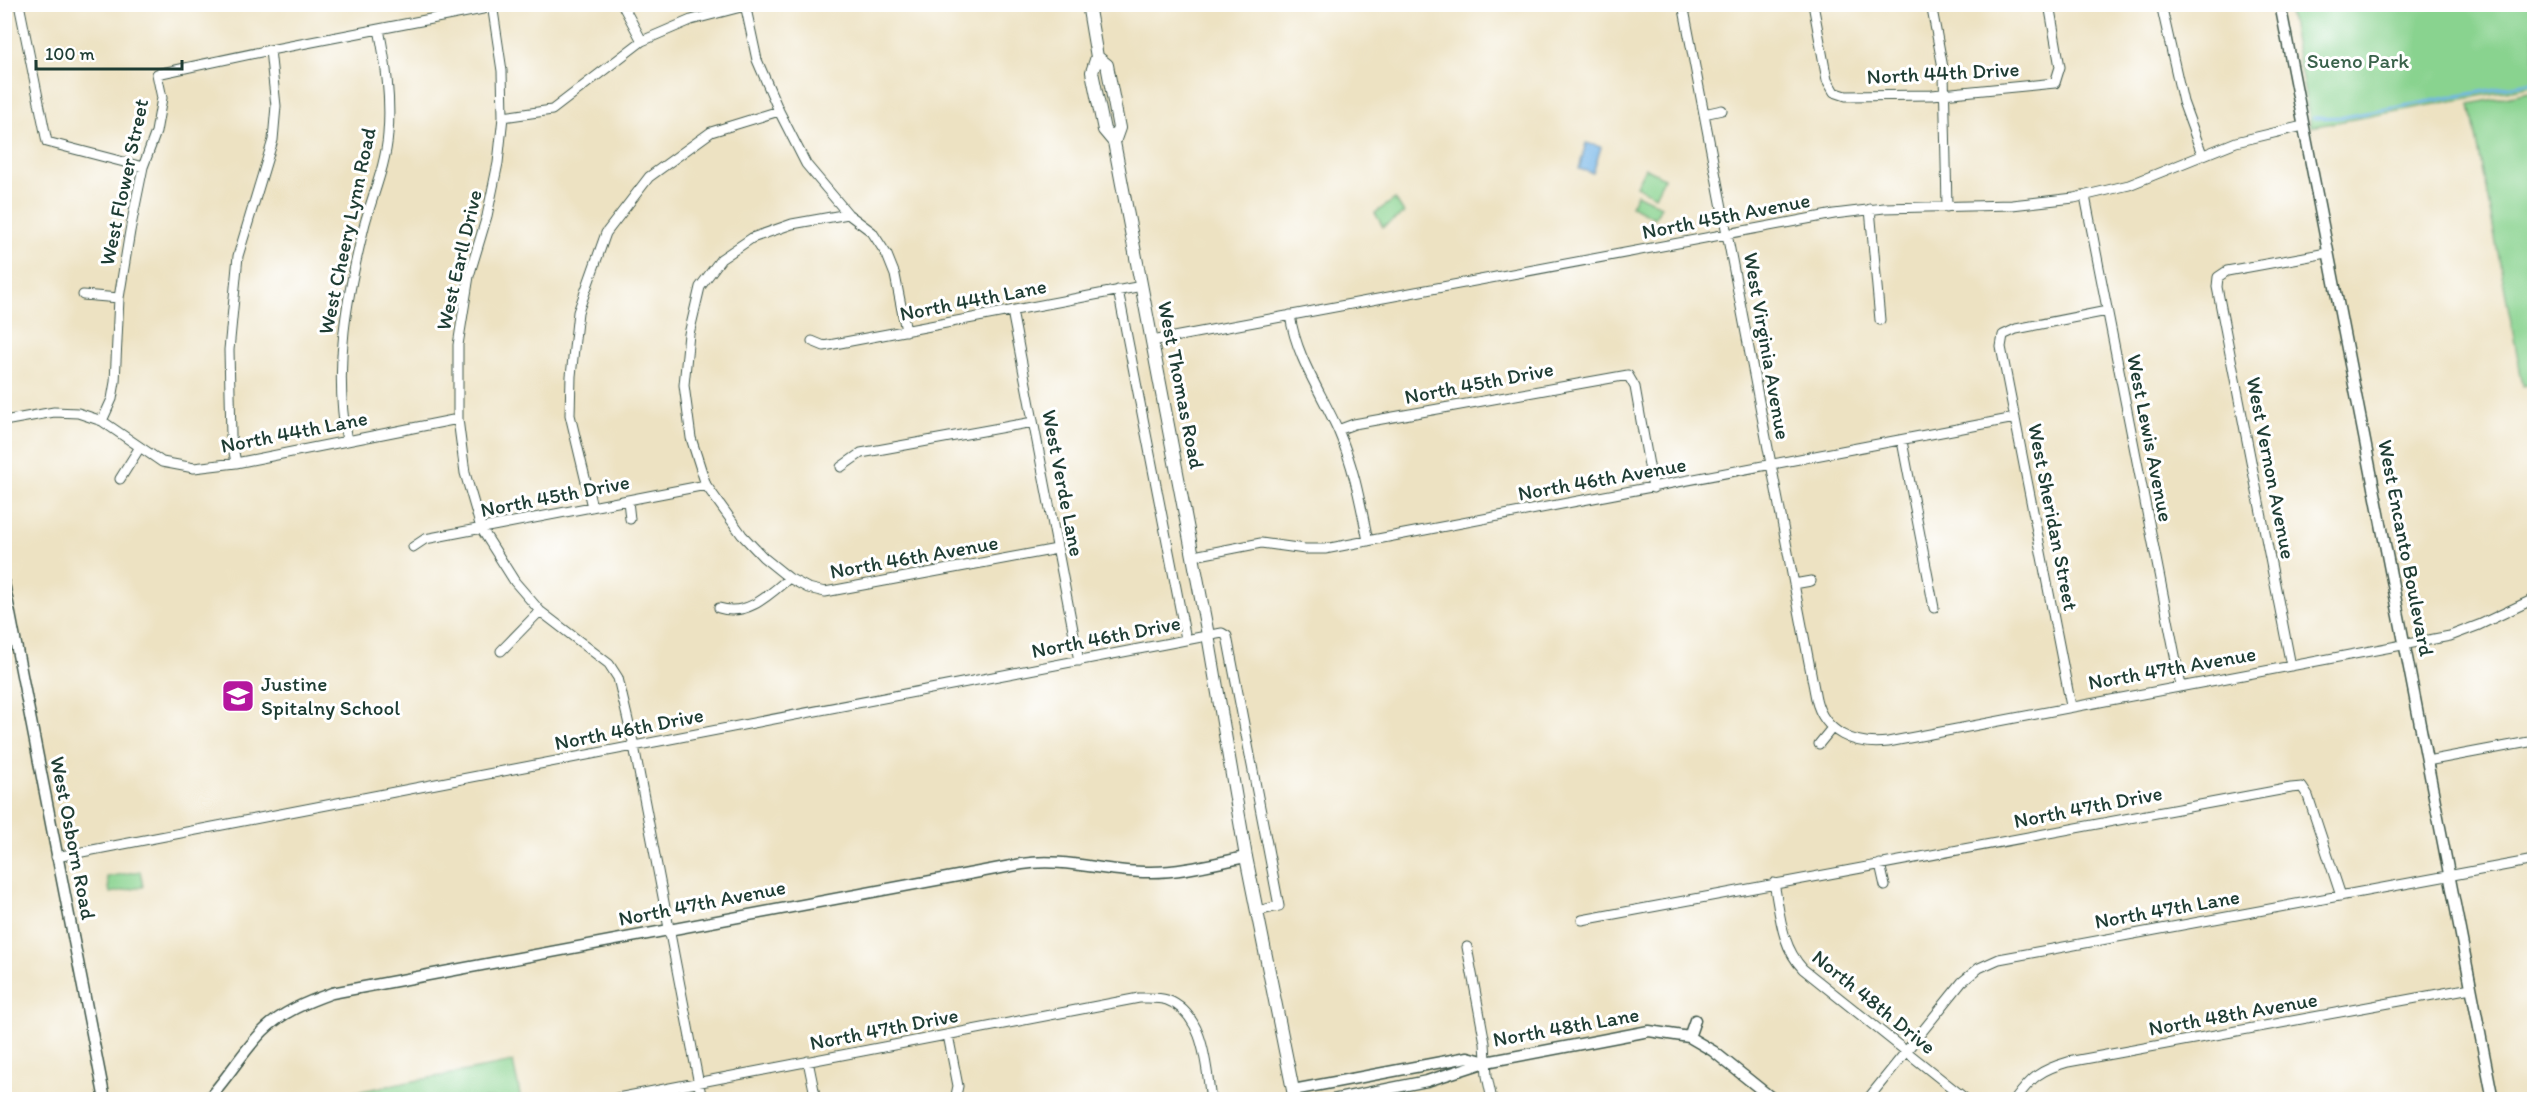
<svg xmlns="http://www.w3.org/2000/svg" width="2539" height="1104" font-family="Itim,sans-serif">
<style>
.green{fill:#89d38f;stroke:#548862;stroke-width:1.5}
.water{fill:#71b3e6;stroke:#48788d;stroke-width:1.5}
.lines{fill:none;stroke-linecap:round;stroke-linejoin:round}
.stream{stroke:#71b3e6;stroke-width:3}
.minor-casing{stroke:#3e5649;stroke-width:11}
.tertiary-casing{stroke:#3e5649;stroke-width:13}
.secondary-casing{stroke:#3e5649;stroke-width:14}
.minor{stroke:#fff;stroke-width:9}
.tertiary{stroke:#fff;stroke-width:10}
.secondary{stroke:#fff;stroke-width:12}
.labels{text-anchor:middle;stroke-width:6;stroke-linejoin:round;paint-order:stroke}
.park-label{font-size:21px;fill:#3a624b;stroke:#fff}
.street-label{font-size:21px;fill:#1f3d34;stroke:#fff}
.poi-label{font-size:21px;fill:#1f3d34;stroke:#fff;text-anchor:start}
</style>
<rect width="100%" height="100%" fill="#fff"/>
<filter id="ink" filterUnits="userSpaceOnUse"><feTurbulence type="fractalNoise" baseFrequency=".0167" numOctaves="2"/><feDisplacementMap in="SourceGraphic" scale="12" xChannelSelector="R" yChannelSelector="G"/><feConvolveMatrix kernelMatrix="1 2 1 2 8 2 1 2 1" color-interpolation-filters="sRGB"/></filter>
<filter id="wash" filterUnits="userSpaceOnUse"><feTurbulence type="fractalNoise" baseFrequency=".008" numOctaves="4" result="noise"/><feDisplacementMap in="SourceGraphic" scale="24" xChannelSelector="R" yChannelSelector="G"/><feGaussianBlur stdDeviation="1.35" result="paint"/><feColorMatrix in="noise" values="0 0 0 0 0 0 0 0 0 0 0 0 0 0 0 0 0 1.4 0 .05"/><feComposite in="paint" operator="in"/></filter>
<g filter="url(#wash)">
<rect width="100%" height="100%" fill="#ede2c2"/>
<!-- green -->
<path class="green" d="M2288 5H2534V86L2311 127Z
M2534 91V384L2523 386 2470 104Z
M1645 168 1664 178 1655 196 1636 186Z
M1637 194 1661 206 1655 218 1631 206Z
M1395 199 1404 213 1383 227 1375 213Z
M140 871 143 887 110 893 107 877Z
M513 1062 521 1099H320Z"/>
<!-- water -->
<path class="water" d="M1586 143 1601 147 1593 173 1579 169Z"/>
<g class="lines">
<!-- stream -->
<path class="stream" d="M2313 118 2344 117 2534 82"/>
</g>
</g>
<g filter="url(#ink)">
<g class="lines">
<!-- minor casing -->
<g class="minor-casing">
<path id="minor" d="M19 4 47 142 143 167
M492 4 502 71 503 117 498 163 487 216 469 276 458 345V419L465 473 481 528 515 582 540 611 609 664 618 678 634 746 702 1100
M622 4 642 41
M745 4 757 60 779 111 806 164 848 214 872 232 887 255 895 275 906 331
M1683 4 1816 699C1824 733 1855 746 1888 742L2450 636 2479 625 2534 599
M1813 4 1827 80 1834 92 1846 96 1932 95 2055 83 2060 67 2049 4
M1931 4 1944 73 1947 207
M2161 4 2183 102 2202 154
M1704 114 1722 110
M503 117 552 110 642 41 691 20 745 6
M2085 196 2181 686
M1870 209 1880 320
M1118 290 1186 639
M83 295 119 298
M1012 311 1079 661
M1290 315C1296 357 1321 392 1338 430 1354 467 1360 501 1368 541
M812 341 824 346 1142 286
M1152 341 1834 214 1884 208 2012 205 2074 198 2129 185 2236 142 2303 126
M4 421 54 412 78 413 102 421 162 462 194 468 236 463 458 419
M102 421 112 399 115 382 119 298 130 231 143 167 156 132 162 98 157 74 270 50 493 7
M1338 430 1354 424 1628 375 1635 387 1653 488
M347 441C333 367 347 295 365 223 373 194 386 164 388 134 391 98 386 64 379 29
M1902 441 1934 608
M236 463 231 436 229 350 238 256 273 140 276 106 270 50
M841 467 861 453 1033 422
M120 479 140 447
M628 501 630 519
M592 507 570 415 571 376 578 312 606 233 649 177 711 132 779 111
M413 547 425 539 706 485
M1194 556 1261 543 1305 549H1325L2015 418
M789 578 763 557 742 535 706 485 691 438 684 385 689 334 700 287 721 259 752 238 792 224 848 214
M1794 584 1811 581
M719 608C747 617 769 595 789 578L808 588 825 592 1057 549
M501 651 540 611
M2291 666 2217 287 2218 277 2227 271 2327 253
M2071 706 2001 347 2003 335 2016 329 2107 311
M1819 744 1832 728
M2427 761 2534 741
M56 857 1222 633 1227 636 1279 906 1257 911
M1880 864 1885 886
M1774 883C1780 913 1781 946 1803 969L1967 1100
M1582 920 2291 788 2302 787 2308 796 2341 896
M1467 947 1485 1043 1487 1076 1492 1100
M948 1035 958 1086 955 1100
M808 1061 816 1100
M607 1100 1139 998C1148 998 1158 997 1167 1000 1205 1014 1206 1067 1211 1100
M1867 1100 1962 982 1979 968 1999 959 2534 860
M2015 1100C2032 1077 2040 1070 2068 1062L2471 988"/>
</g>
<!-- tertiary casing -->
<g class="tertiary-casing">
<path id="tertiary" d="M2280 4 2493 1100
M4 583 105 1100
M1689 1037 1695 1020
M1293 1090 1468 1057 1486 1062
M207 1100C228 1078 242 1052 263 1031 282 1012 307 1002 332 993L1022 864C1066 857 1107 873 1151 872 1183 872 1215 863 1246 857
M1332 1100 1427 1081 1486 1062 1649 1031 1689 1037 1713 1051 1774 1100"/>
</g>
<!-- secondary casing -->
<g class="secondary-casing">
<path id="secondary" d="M1088 4 1097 57 1092 72 1104 130 1114 142 1121 179 1208 635 1246 857 1295 1100
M1097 57 1107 65 1119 128 1114 142"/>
</g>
<!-- minor -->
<use href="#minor" class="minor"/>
<!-- tertiary -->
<use href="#tertiary" class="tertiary"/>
<!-- secondary -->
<use href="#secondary" class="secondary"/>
</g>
</g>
<!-- icons -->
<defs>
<g id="school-square" transform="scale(1.725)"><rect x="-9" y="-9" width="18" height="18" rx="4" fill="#b5179e" stroke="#fff"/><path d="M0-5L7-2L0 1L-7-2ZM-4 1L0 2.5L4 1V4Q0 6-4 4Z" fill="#fff"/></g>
</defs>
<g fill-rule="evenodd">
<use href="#school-square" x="238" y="696"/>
</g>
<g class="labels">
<!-- park labels -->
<g class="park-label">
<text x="2358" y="68">Sueno Park</text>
</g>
<!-- street labels -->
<g class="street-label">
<text transform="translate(1943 73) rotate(-3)" y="7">North 44th Drive</text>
<text transform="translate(124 182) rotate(-78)" y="7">West Flower Street</text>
<text transform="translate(1726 216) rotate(-11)" y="7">North 45th Avenue</text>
<text transform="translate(347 231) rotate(-78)" y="7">West Cheery Lynn Road</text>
<text transform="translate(459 260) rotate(-77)" y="7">West Earll Drive</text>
<text transform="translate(973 300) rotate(-11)" y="7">North 44th Lane</text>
<text transform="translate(1767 346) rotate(80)" y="7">West Virginia Avenue</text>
<text transform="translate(1479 383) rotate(-11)" y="7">North 45th Drive</text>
<text transform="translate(1181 385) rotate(79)" y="7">West Thomas Road</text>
<text transform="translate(294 432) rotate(-11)" y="7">North 44th Lane</text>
<text transform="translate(2150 438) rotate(79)" y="7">West Lewis Avenue</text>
<text transform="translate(2271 468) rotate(79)" y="7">West Vernon Avenue</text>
<text transform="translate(1602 479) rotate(-10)" y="7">North 46th Avenue</text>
<text transform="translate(1063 483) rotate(79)" y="7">West Verde Lane</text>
<text transform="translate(555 496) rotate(-11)" y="7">North 45th Drive</text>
<text transform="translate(2053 517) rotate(79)" y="7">West Sheridan Street</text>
<text transform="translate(2406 548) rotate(79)" y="7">West Encanto Boulevard</text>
<text transform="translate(914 557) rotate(-10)" y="7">North 46th Avenue</text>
<text transform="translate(1106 637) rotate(-11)" y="7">North 46th Drive</text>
<text transform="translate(2172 668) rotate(-10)" y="7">North 47th Avenue</text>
<text transform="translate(629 729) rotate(-11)" y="7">North 46th Drive</text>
<text transform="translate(2088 807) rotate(-11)" y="7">North 47th Drive</text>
<text transform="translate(73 838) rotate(79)" y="7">West Osborn Road</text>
<text transform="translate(702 903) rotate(-11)" y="7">North 47th Avenue</text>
<text transform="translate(2167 909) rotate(-10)" y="7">North 47th Lane</text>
<text transform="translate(1874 1002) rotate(39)" y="7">North 48th Drive</text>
<text transform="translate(2233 1014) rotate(-10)" y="7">North 48th Avenue</text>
<text transform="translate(1566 1027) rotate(-10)" y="7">North 48th Lane</text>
<text transform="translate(884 1029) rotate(-11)" y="7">North 47th Drive</text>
</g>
<!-- poi labels -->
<g class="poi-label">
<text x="261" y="691">Justine<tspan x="261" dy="24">Spitalny School</tspan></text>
</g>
</g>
<!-- margin -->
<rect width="2539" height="1104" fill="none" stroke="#fff" stroke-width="24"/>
<!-- scale -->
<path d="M36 60v9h146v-9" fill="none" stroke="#1f3d34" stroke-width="3"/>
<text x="45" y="60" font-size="18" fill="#1f3d34" stroke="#ffffff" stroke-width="4.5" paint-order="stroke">100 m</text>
</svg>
